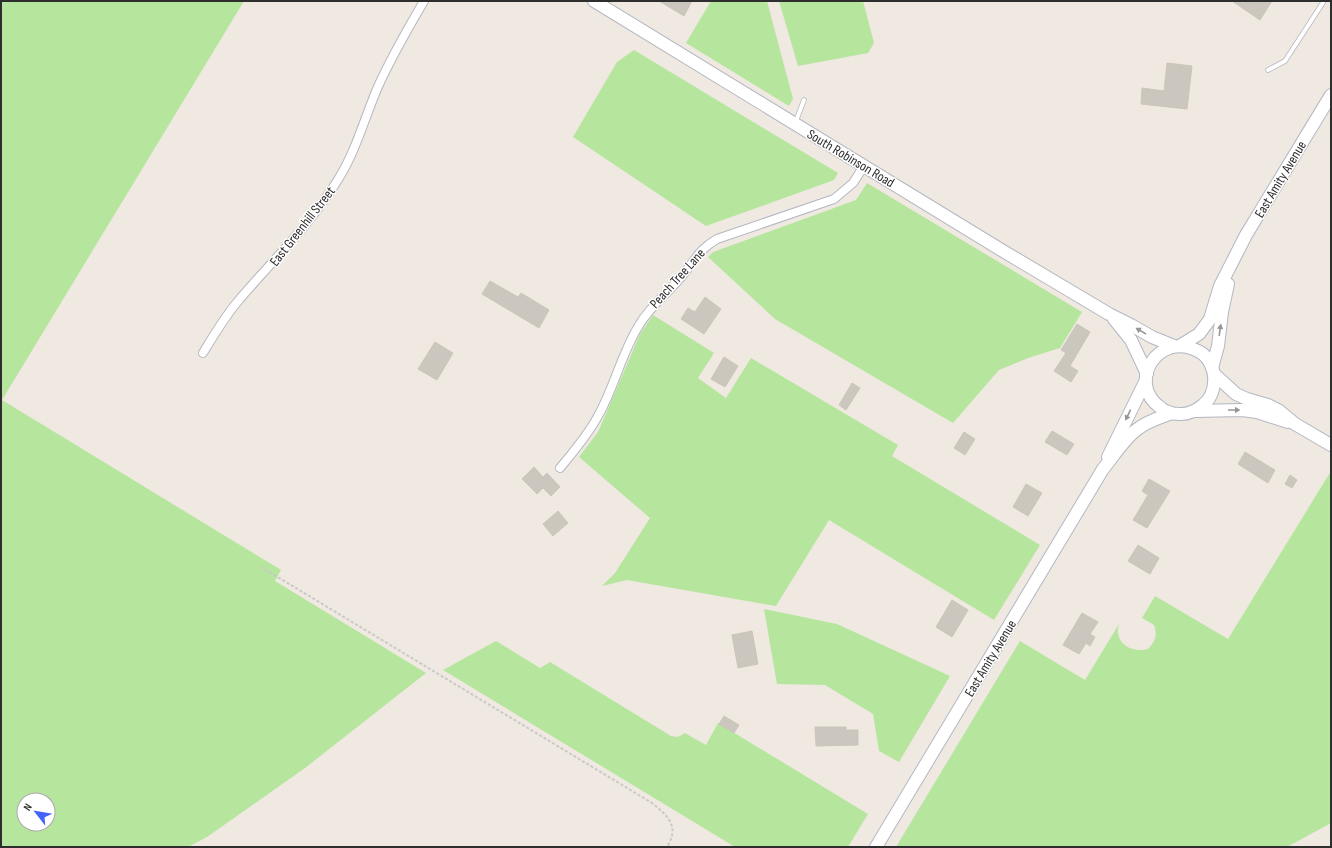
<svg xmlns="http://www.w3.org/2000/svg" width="1332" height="848" viewBox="0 0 1332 848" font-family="'Sofia Sans Condensed',sans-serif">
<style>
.green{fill:#b6e59e;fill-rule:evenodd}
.building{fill:#cbc7bf;stroke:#cbc5ba}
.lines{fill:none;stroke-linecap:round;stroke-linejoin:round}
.lane-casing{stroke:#b4b7c1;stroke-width:5.5}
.street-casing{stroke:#b4b7c1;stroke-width:10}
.secondary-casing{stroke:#b4b7c1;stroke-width:14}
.path{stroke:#c9c9c9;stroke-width:2;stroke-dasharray:3 2;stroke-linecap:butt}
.lane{stroke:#fff;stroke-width:4}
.street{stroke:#fff;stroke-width:8}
.secondary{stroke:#fff;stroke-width:12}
.oneway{fill:#969696}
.labels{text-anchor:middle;stroke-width:3;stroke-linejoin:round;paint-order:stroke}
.street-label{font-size:14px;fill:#2e2e2e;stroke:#fff}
</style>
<rect width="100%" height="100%" fill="#efe9e1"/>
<g class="green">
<path d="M1 1H244L2 400 281 570 275 581 426 673 305 768 207 837 188 847H1ZM24 800H48V824H24Z"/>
<polygon points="711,1 767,1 793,99 789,106 686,43"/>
<polygon points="779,1 863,1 874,43 868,53 798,66"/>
<polygon points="634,50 838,173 834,180 706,226 573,137 617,62"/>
<polygon points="867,183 1082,312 1060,348 1028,358 999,370 953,423 775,319 708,257 713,252 856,200"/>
<polygon points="653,315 714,353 698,378 726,398 751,358 898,445 892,456 1040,545 994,620 829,520 776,606 627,580 602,586 615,573 650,518 579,457 598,432 640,334"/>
<path d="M1331 471V823L1287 847H896L1020 641 1085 680 1119 624C1119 626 1117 630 1118 633 1120 648 1136 652 1148 649 1155 641 1158 636 1154 625L1142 618 1155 596 1228 639Z"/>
<polygon points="764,609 837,624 950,676 899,762 879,751 873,714 825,685 777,684"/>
<polygon points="496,641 540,668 550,662 671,736 678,737 685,733 706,745 718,723 868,814 848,847 735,847 443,670"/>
</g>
<g class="building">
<polygon points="659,1 692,1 684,16"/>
<polygon points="1232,1 1272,1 1260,20"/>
<polygon points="1167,63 1192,66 1187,109 1141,104 1142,88 1164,91"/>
<polygon points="490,281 518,297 521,293 549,310 539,328 482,294"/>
<polygon points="705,297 721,309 704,334 681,319 688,308 695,312"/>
<polygon points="1077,324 1090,332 1070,366 1078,371 1071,382 1054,371 1066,353 1061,350"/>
<polygon points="435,342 453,353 437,380 418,369"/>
<polygon points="724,357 738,366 725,387 711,379"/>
<polygon points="852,383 860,388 846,410 839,405"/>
<polygon points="1052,431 1074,444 1067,455 1045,442"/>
<polygon points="964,432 975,439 965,455 954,448"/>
<polygon points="1245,452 1275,470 1268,483 1238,464"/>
<polygon points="534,467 543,477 547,473 560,487 551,496 543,488 537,494 522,479"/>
<polygon points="1290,475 1297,480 1292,488 1285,484"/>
<polygon points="1149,479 1170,491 1147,528 1133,520 1148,495 1142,491"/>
<polygon points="1026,484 1042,493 1028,516 1013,507"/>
<polygon points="558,511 568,523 553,536 543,524"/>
<polygon points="1138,545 1159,558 1150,574 1128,561"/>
<polygon points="952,600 968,610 952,637 936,627"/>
<polygon points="1082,613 1098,622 1090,634 1095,637 1090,646 1086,643 1079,654 1063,645"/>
<polygon points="752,631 758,664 738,668 732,635"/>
<polygon points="724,716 739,725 734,733 719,724"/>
<polygon points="815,727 846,727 846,730 858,730 858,745 816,746"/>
</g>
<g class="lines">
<defs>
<g id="lane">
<polyline points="1268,70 1285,61 1324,1"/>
<polyline points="796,121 804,100"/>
</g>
<g id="street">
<path d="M203 353C214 335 225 316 239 300 273 260 311 224 339 178 356 150 364 120 377 89 390 59 407 30 424 1"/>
<path d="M560 468C574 451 588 435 598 416 614 388 621 355 638 327 649 307 667 294 682 276 695 261 698 250 717 239L834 199 853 183 864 166"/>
</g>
<g id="secondary">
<polyline points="594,1 1003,251 1109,314 1131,325 1152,337 1174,346"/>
<polyline points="1114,319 1131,340 1147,374"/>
<polyline points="1181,345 1199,334 1210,319 1220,286 1246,235 1331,95"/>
<polyline points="1212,368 1218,346 1222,312 1228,284"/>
<polyline points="1214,374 1236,394 1247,399 1268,405 1278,410 1295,424 1331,445"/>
<polyline points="1195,411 1242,410 1257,412 1288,422"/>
<polyline points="1108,457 1146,380"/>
<path d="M876 847 1103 469C1114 456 1125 437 1139 428 1148 421 1159 418 1169 414 1173 413 1177 414 1181 414 1189 414 1197 410 1203 405 1212 398 1215 386 1214 375 1213 366 1207 355 1198 351 1159 330 1125 383 1161 408 1164 411 1168 412 1172 413"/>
</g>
</defs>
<use href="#lane" class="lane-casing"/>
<use href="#street" class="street-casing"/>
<use href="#secondary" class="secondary-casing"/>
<path class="path" d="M261 567 652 803C668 816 680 826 667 847"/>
<use href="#lane" class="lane"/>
<use href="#street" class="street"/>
<use href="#secondary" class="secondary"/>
</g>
<defs><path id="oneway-solid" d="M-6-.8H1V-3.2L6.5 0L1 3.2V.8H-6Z"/></defs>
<g class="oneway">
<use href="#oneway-solid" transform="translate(1220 330) rotate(-82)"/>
<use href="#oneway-solid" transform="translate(1141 331) rotate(-149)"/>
<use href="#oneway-solid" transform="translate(1234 410)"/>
<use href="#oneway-solid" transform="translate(1128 415) rotate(116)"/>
</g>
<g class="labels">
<g class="street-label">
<text transform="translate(851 158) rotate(31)" y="5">South Robinson Road</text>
<text transform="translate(1280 179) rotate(-59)" y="5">East Amity Avenue</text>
<text transform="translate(302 226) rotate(-52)" y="5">East Greenhill Street</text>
<text transform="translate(677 278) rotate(-48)" y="5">Peach Tree Lane</text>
<text transform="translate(990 658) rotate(-59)" y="5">East Amity Avenue</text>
</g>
</g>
<rect width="1332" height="848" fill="none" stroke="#2e2e2e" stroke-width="4"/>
<g transform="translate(36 812) rotate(301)"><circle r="19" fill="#ffffff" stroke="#ababab"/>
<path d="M0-3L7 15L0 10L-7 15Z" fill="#4264fb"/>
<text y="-6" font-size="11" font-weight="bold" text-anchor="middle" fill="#2e2e2e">N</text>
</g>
</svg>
